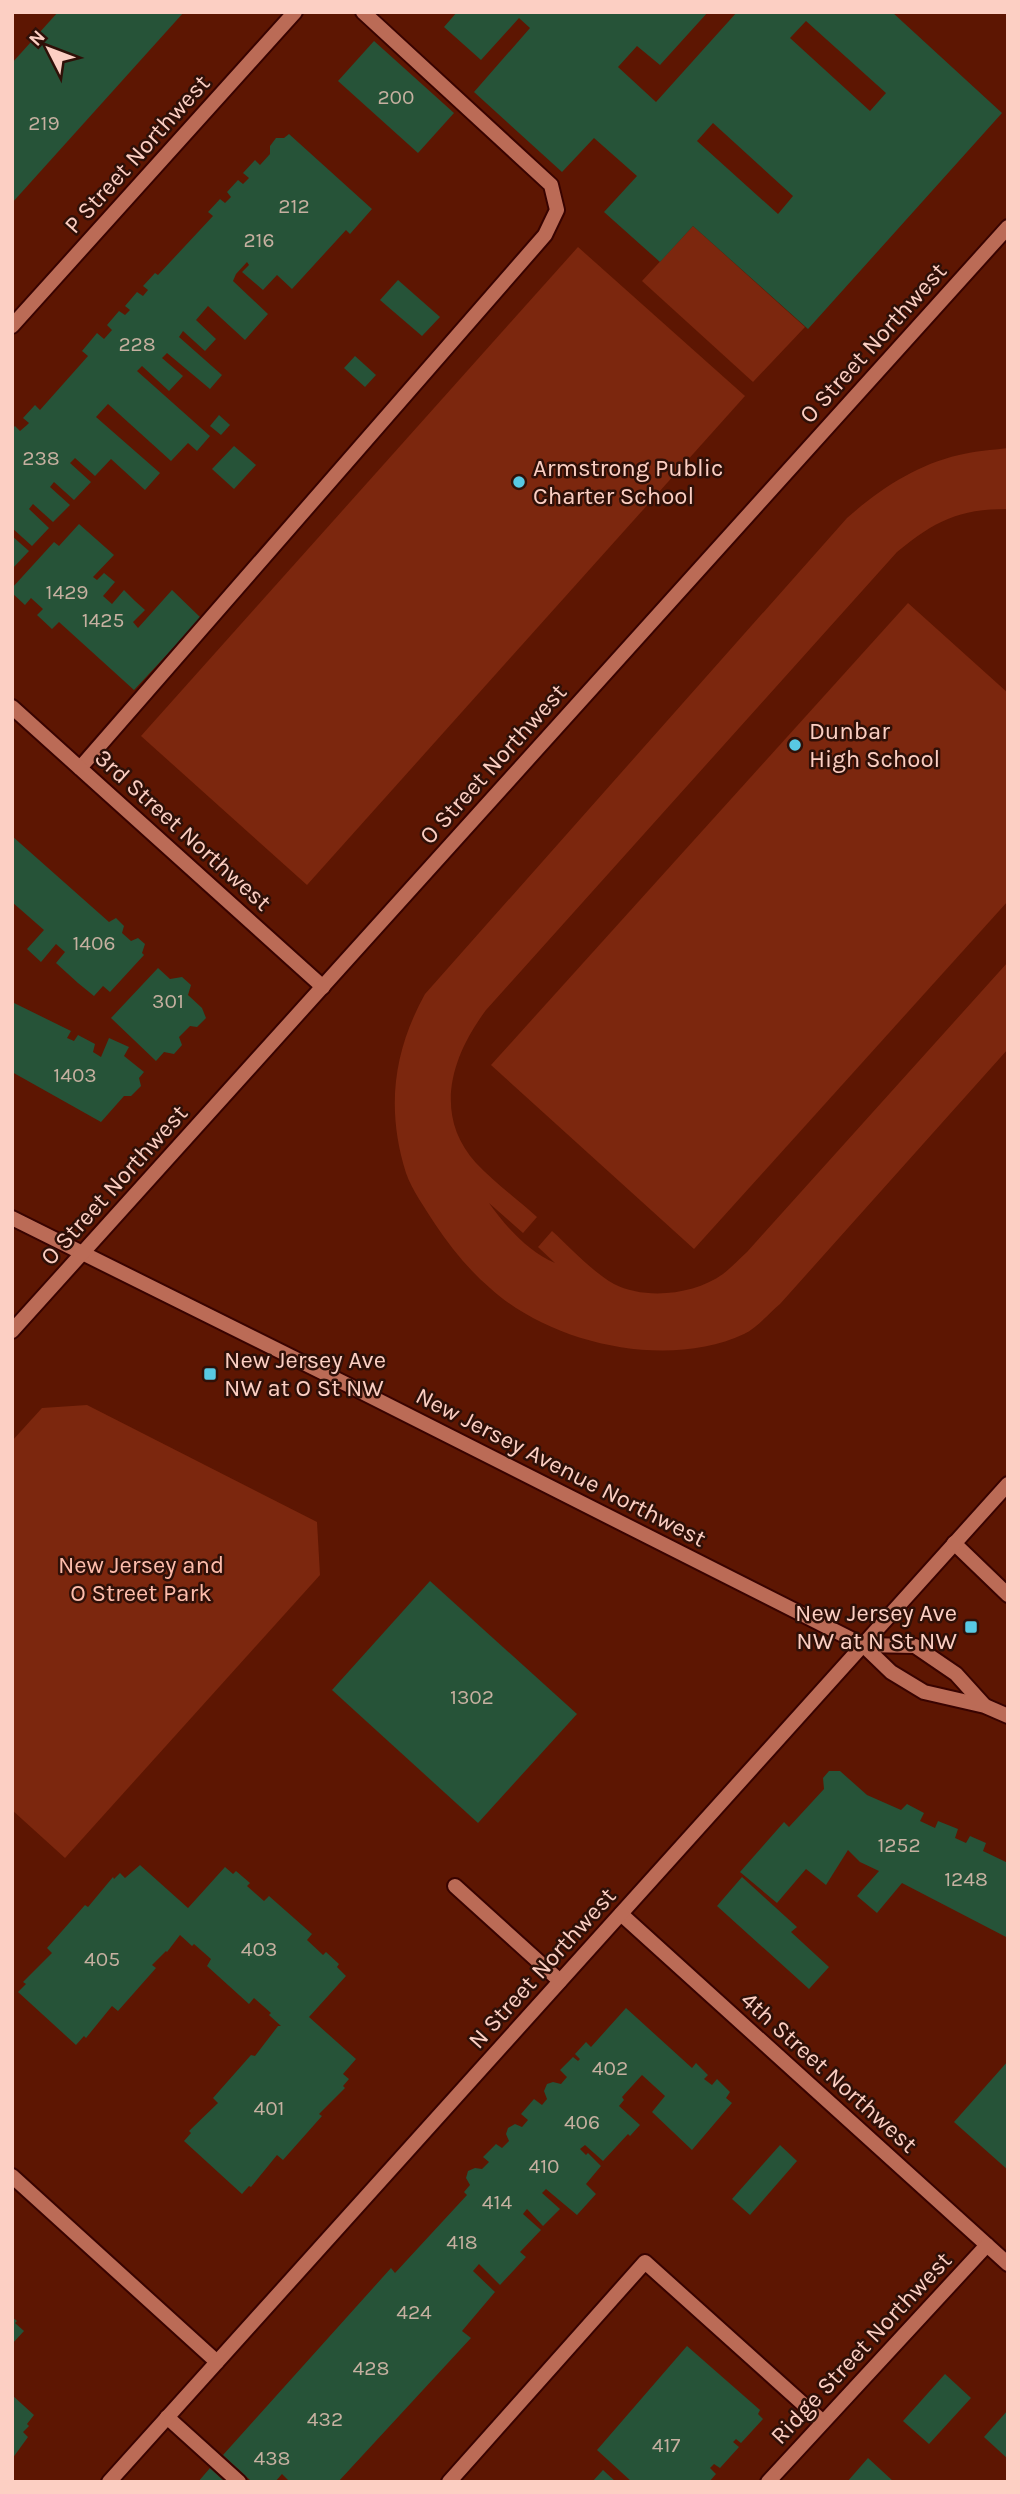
<svg xmlns="http://www.w3.org/2000/svg" width="1020" height="2494" viewBox="0 0 1020 2494" font-family="Karla,sans-serif">
<style>
.green{fill:#7c270e}
.building{fill:#265338;fill-rule:evenodd}
.lines{fill:none;stroke-linecap:round;stroke-linejoin:round}
.service-casing{stroke:#380300;stroke-width:18}
.minor-casing{stroke:#380300;stroke-width:18}
.tertiary-casing{stroke:#380300;stroke-width:18}
.service{stroke:#bb6b56;stroke-width:14}
.minor{stroke:#bb6b56;stroke-width:14}
.tertiary{stroke:#bb6b56;stroke-width:14}
.poi-dot{fill:#58c9e3;stroke:#2f1008;stroke-width:2.5}
.labels{text-anchor:middle;stroke-width:5;stroke-linejoin:round;paint-order:stroke}
.number-label{font-size:21px;fill:#c6b0a0}
.street-label{font-size:24px;fill:#fccfc3;stroke:#2f1008}
.poi-label{font-size:24px;fill:#fccfc3;stroke:#2f1008;text-anchor:start}
.park-label{font-size:24px;fill:#febdac;stroke:#2f1008}
</style>
<rect width="100%" height="100%" fill="#5d1602"/>
<g class="green">
<polygon points="693,226 805,327 753,382 642,281"/>
<polygon points="578,247 745,396 307,885 141,736"/>
<path d="M1008 448V509C958 509 935 521 897 552L486 1010C451 1057 433 1115 476 1163 494 1182 517 1199 537 1217L523 1233 489 1203C505 1226 529 1252 555 1263L538 1247 552 1231C571 1248 591 1271 614 1284 645 1300 694 1295 723 1274 731 1268 739 1259 747 1252L1008 962V1049L780 1304C769 1313 757 1328 744 1334 667 1370 551 1344 490 1288 468 1269 451 1248 435 1224 425 1208 412 1190 406 1173 386 1109 393 1052 425 994L847 518C880 489 916 465 959 455 975 451 992 450 1008 448Z"/>
<polygon points="908,603 1008,693 1008,901 694,1249 491,1065"/>
<polygon points="87,1405 317,1522 320,1575 65,1858 12,1810 12,1441 42,1408"/>
</g>
<g class="building">
<polygon points="58,12 184,12 12,203 12,63"/>
<path d="M457 12H708L660 65 637 46 618 67 656 102 737 12H892L1002 113 808 329 693 226 660 262 604 212 637 176 594 138 562 172 474 92 530 28 519 18 481 60 444 27ZM806 21 886 93 870 111 790 38ZM713 123 793 196 778 214 697 141Z"/>
<polygon points="374,41 454,113 418,153 338,81"/>
<polygon points="289,134 372,209 350,234 346,230 292,289 277,275 263,290 242,272 249,265 247,262 236,274 233,281 268,314 245,340 208,306 196,320 216,339 205,351 183,331 179,337 222,375 210,389 167,353 162,358 183,376 169,391 142,366 137,371 210,436 197,451 188,443 171,461 108,404 96,417 160,473 145,490 111,459 95,476 75,458 70,463 91,482 74,500 54,482 50,487 70,505 53,522 33,504 29,509 49,528 32,546 12,528 12,429 15,426 20,431 27,425 29,423 23,418 35,405 40,410 88,356 82,351 97,333 104,339 112,330 107,325 119,311 125,315 130,310 125,306 137,292 143,296 148,290 143,286 155,273 158,275 213,216 208,212 220,199 225,203 231,197 227,192 238,180 243,184 249,178 243,173 255,160 260,165 270,154 270,146 276,138 284,138"/>
<polygon points="398,280 440,317 422,336 380,300"/>
<polygon points="355,356 376,375 365,387 344,368"/>
<polygon points="219,415 230,425 221,435 210,426"/>
<polygon points="234,446 256,465 234,489 212,469"/>
<polygon points="79,524 114,555 93,577 97,580 104,573 115,582 103,596 112,604 124,590 135,601 145,610 133,622 138,628 172,590 201,618 134,690 59,622 52,629 37,615 43,609 31,598 25,605 12,593 12,588 54,542 59,546"/>
<polygon points="12,536 29,551 12,569"/>
<polygon points="12,836 109,922 116,918 124,926 122,933 131,941 138,938 145,944 142,953 144,955 110,992 103,986 94,996 78,983 56,963 65,952 56,944 41,962 27,949 44,930 12,902"/>
<polygon points="158,968 170,979 182,977 191,985 188,995 202,1008 206,1018 197,1027 190,1026 179,1037 182,1045 174,1054 164,1052 156,1061 111,1018"/>
<polygon points="12,1002 71,1031 67,1038 74,1041 78,1035 95,1044 93,1052 101,1057 109,1038 129,1047 124,1056 144,1072 139,1078 141,1086 131,1096 124,1096 101,1122 12,1072"/>
<polygon points="430,1581 577,1714 478,1823 332,1690"/>
<polygon points="829,1771 840,1771 867,1795 901,1810 907,1804 924,1813 920,1821 935,1828 938,1821 958,1829 955,1838 966,1843 970,1836 986,1843 983,1851 1008,1863 1008,1938 902,1883 877,1913 857,1896 879,1871 860,1862 848,1850 826,1885 806,1869 777,1903 740,1872 784,1822 789,1827 824,1789 823,1778"/>
<polygon points="140,1865 188,1908 225,1867 233,1874 236,1871 250,1883 247,1886 264,1901 269,1896 312,1934 307,1940 323,1955 326,1952 339,1964 337,1967 346,1976 309,2017 356,2059 343,2074 349,2079 343,2086 345,2088 319,2114 322,2116 283,2160 277,2155 251,2187 249,2186 242,2194 184,2141 191,2133 189,2131 218,2103 213,2098 251,2055 255,2056 278,2026 281,2026 269,2015 271,2013 254,1998 249,2004 207,1966 211,1959 194,1944 192,1946 180,1935 167,1952 166,1951 152,1965 156,1968 118,2011 112,2006 86,2038 84,2036 76,2045 18,1992 26,1984 23,1982 52,1953 47,1948 85,1905 88,1907 113,1877 114,1879 120,1873 125,1878"/>
<polygon points="742,1877 797,1927 791,1932 829,1967 809,1989 717,1906"/>
<polygon points="626,2008 692,2068 696,2063 708,2075 704,2079 712,2085 717,2079 730,2092 726,2098 732,2103 692,2150 652,2112 665,2096 642,2075 622,2097 624,2100 619,2106 640,2125 630,2136 628,2134 603,2161 585,2145 580,2149 586,2155 588,2153 601,2166 586,2184 596,2194 577,2215 546,2189 542,2193 560,2209 543,2226 527,2209 523,2214 541,2230 520,2252 526,2257 500,2285 479,2264 473,2271 495,2292 462,2331 471,2338 338,2482 290,2482 282,2474 275,2482 252,2482 223,2455 391,2268 395,2273 467,2195 464,2192 470,2185 466,2178 468,2171 475,2168 482,2169 489,2162 483,2157 496,2144 502,2148 509,2141 506,2134 508,2128 515,2124 522,2127 528,2120 521,2114 534,2099 542,2105 547,2099 544,2091 547,2084 553,2082 561,2084 567,2077 560,2070 573,2057 578,2061 580,2059 575,2054 586,2042 591,2047"/>
<polygon points="1008,2061 1008,2170 954,2122"/>
<polygon points="780,2145 797,2161 750,2215 732,2199"/>
<polygon points="12,2317 17,2321 15,2323 24,2331 12,2344"/>
<polygon points="687,2346 760,2410 758,2414 763,2419 741,2443 736,2439 733,2442 739,2447 720,2468 714,2464 710,2468 716,2474 709,2482 632,2482 597,2450"/>
<polygon points="945,2374 971,2398 929,2444 903,2421"/>
<polygon points="12,2395 34,2415 27,2424 29,2426 23,2432 28,2437 12,2459"/>
<polygon points="1008,2410 1008,2459 984,2437"/>
<polygon points="868,2458 894,2482 847,2482"/>
<polygon points="210,2468 225,2482 198,2482"/>
<polygon points="603,2470 616,2482 592,2482"/>
</g>
<g class="lines">
<defs>
<g id="service">
<polyline points="80,768 545,235 557,210 551,185 363,12"/>
<polyline points="455,1886 560,1981"/>
<polyline points="12,2176 217,2362"/>
<polyline points="167,2417 239,2482"/>
<polyline points="449,2482 645,2262 822,2421"/>
</g>
<g id="minor">
<polyline points="12,707 323,987"/>
<polyline points="954,1543 1008,1595"/>
<polyline points="621,1914 1008,2264"/>
<polyline points="109,2482 1008,1484"/>
<polyline points="768,2482 987,2245"/>
</g>
<g id="tertiary">
<polyline points="12,326 295,12"/>
<polyline points="12,1218 350,1386 863,1645 891,1672 924,1692 985,1706 1008,1716"/>
<polyline points="12,1331 1008,227"/>
<polyline points="863,1645 915,1646 956,1674 984,1705"/>
</g>
</defs>
<use href="#service" class="service-casing"/>
<use href="#minor" class="minor-casing"/>
<use href="#tertiary" class="tertiary-casing"/>
<use href="#service" class="service"/>
<use href="#minor" class="minor"/>
<use href="#tertiary" class="tertiary"/>
</g>
<g class="poi-dot">
<circle cx="519" cy="482" r="7"/>
<circle cx="795" cy="745" r="7"/>
<rect x="203" y="1367" width="14" height="14" rx="3.5"/>
<rect x="964" y="1620" width="14" height="14" rx="3.5"/>
</g>
<g class="labels">
<g class="number-label">
<text x="396" y="104">200</text>
<text x="44" y="130">219</text>
<text x="294" y="213">212</text>
<text x="259" y="247">216</text>
<text x="137" y="351">228</text>
<text x="41" y="465">238</text>
<text x="67" y="599">1429</text>
<text x="103" y="627">1425</text>
<text x="94" y="950">1406</text>
<text x="168" y="1008">301</text>
<text x="75" y="1082">1403</text>
<text x="472" y="1704">1302</text>
<text x="899" y="1852">1252</text>
<text x="966" y="1886">1248</text>
<text x="259" y="1956">403</text>
<text x="102" y="1966">405</text>
<text x="610" y="2075">402</text>
<text x="269" y="2115">401</text>
<text x="582" y="2129">406</text>
<text x="544" y="2173">410</text>
<text x="497" y="2209">414</text>
<text x="462" y="2249">418</text>
<text x="414" y="2319">424</text>
<text x="371" y="2375">428</text>
<text x="325" y="2426">432</text>
<text x="666" y="2452">417</text>
<text x="272" y="2465">438</text>
</g>
<g class="street-label">
<text transform="translate(137 154) rotate(-48)" y="8">P Street Northwest</text>
<text transform="translate(873 343) rotate(-48)" y="8">O Street Northwest</text>
<text transform="translate(493 764) rotate(-48)" y="8">O Street Northwest</text>
<text transform="translate(183 830) rotate(42)" y="8">3rd Street Northwest</text>
<text transform="translate(114 1185) rotate(-48)" y="8">O Street Northwest</text>
<text transform="translate(561 1467) rotate(27)" y="8">New Jersey Avenue Northwest</text>
<text transform="translate(542 1968) rotate(-48)" y="8">N Street Northwest</text>
<text transform="translate(829 2072) rotate(42)" y="8">4th Street Northwest</text>
<text transform="translate(861 2348) rotate(-47)" y="8">Ridge Street Northwest</text>
</g>
<g class="poi-label">
<text x="533" y="476">Armstrong Public<tspan x="533" dy="28">Charter School</tspan></text>
<text x="809" y="739">Dunbar<tspan x="809" dy="28">High School</tspan></text>
<text x="224" y="1368">New Jersey Ave<tspan x="224" dy="28">NW at O St NW</tspan></text>
<text x="957" y="1621" text-anchor="end">New Jersey Ave<tspan x="957" dy="28">NW at N St NW</tspan></text>
</g>
<g class="park-label">
<text x="141" y="1573">New Jersey and<tspan x="141" dy="28">O Street Park</tspan></text>
</g>
</g>
<rect width="1020" height="2494" fill="none" stroke="#fccfc3" stroke-width="28"/>
<g transform="translate(49 49) rotate(312)" stroke="#2f1008" stroke-width="5" paint-order="stroke">
<path d="M0-5L12 26L0 18L-12 26Z" fill="#fccfc3"/>
<text y="-10" font-size="19" font-weight="bold" text-anchor="middle" fill="#fccfc3">N</text>
</g>
</svg>
